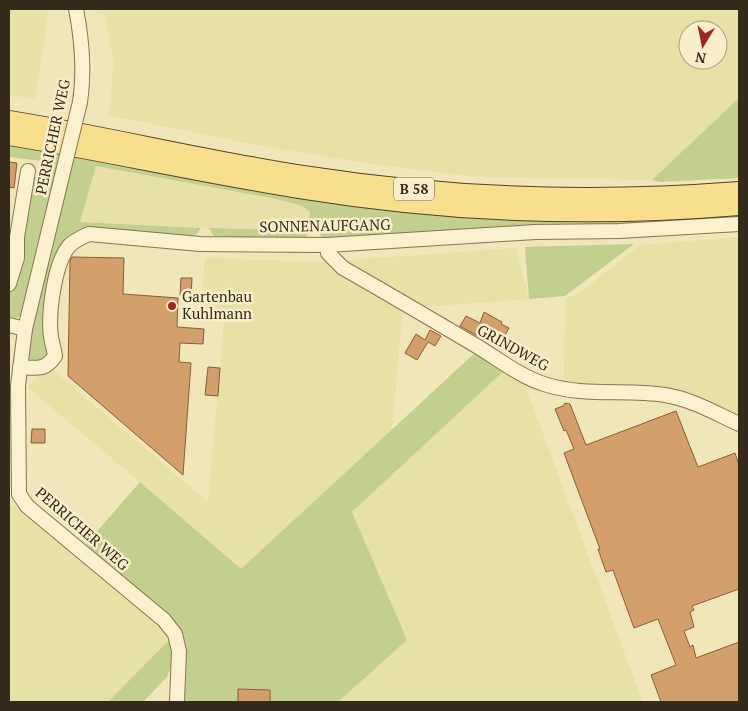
<svg xmlns="http://www.w3.org/2000/svg" width="748" height="711" viewBox="0 0 748 711" font-family="'PT Serif',serif">
<style>
.farmland{fill:#e7e1a7;fill-rule:evenodd}
.green{fill:#c2cf8e}
.building{fill:#d29f6d;stroke:#895e38}
.lines{fill:none;stroke-linecap:round;stroke-linejoin:round}
.minor-casing{stroke:#887453;stroke-width:16}
.major-casing{stroke:#554129;stroke-width:20}
.minor{stroke:#fbf1ce;stroke-width:14}
.major{stroke:#f8df8d;stroke-width:18}
.minor-bridge-casing{stroke:#887453;stroke-width:16;stroke-linecap:butt}
.minor-bridge{stroke:#fbf1ce;stroke-width:14}
.poi-dot{fill:#9c281f;stroke:#f8eeca;stroke-width:2}
.labels{text-anchor:middle;stroke-width:5;stroke-linejoin:round;paint-order:stroke}
.shield{fill:#f8eeca;stroke:#70654f;stroke-width:1}
.shield-label{font-size:14px;font-weight:bold;fill:#362a1a}
.street-label{font-size:15px;fill:#362a1a;stroke:#f8eeca}
.poi-label{font-size:15px;fill:#362a1a;stroke:#f8eeca;text-anchor:start}
</style>
<rect width="100%" height="100%" fill="#f1e5ba"/>
<g class="farmland">
<polygon points="9,9 49,9 35,99 9,95"/>
<path d="M102 9H739V98L652 180 476 177 371 164 272 148 107 115 111 101 113 60 106 20ZM688 30H718V60H688Z"/>
<polygon points="96,166 277,199 302,206 310,212 310,231 224,229 80,222"/>
<polygon points="739,237 739,420 684,395 564,387 565,299 582,291 640,245"/>
<polygon points="516,248 529,299 420,307 350,268 348,260"/>
<polygon points="205,258 325,262 403,307 392,430 241,570 140,482 27,387 35,379 52,369 208,502 224,321 211,320 211,317 201,313"/>
<polygon points="506,369 514,375 525,386 643,702 338,702 407,640 352,512"/>
<polygon points="20,505 159,622 170,639 108,702 9,702 9,506"/>
</g>
<g class="green">
<polygon points="739,98 739,178 660,182 652,180"/>
<polygon points="9,142 62,152 21,316 16,318 9,317 9,293 11,288 28,185 40,173 42,161 9,157"/>
<polygon points="74,154 739,213 739,219 323,238 317,231 310,231 305,239 214,236 209,228 309,231 310,212 302,206 277,199 96,166 80,222 201,228 195,236 90,229 61,252 50,353 40,363 32,361 28,358 28,332"/>
<polygon points="634,244 565,296 529,299 525,247"/>
<polygon points="478,350 506,369 352,512 407,640 338,702 270,702 270,690 238,689 238,702 182,702 166,618 86,544 140,482 241,569"/>
<polygon points="170,639 172,664 167,677 143,702 108,702"/>
</g>
<g class="building">
<polygon points="9,162 17,163 14,188 9,187"/>
<polygon points="72,257 124,258 123,294 178,298 177,327 204,329 203,344 180,343 179,362 191,363 183,475 68,376 70,261"/>
<polygon points="181,278 192,278 191,296 180,295"/>
<polygon points="484,312 502,322 501,324 509,328 501,342 486,333 483,339 479,337 460,326 466,316 480,323"/>
<polygon points="430,330 441,336 435,346 428,342 417,360 405,353 416,334 425,340"/>
<polygon points="208,367 220,368 218,396 205,395"/>
<polygon points="565,403 570,404 586,445 676,411 698,467 735,453 739,465 739,589 692,606 694,610 690,612 694,627 684,631 690,647 693,645 696,658 739,642 739,702 661,702 651,675 676,665 658,619 634,628 613,570 606,572 598,549 600,549 564,453 574,449 566,430 564,431 555,409 563,406"/>
<polygon points="32,429 45,429 45,443 31,443"/>
<polygon points="238,689 270,690 270,702 238,702"/>
</g>
<g class="lines">
<defs>
<g id="minor">
<path d="M76 9C82 40 85 70 80 102"/>
<path d="M327 245 328 253 343 268C387 293 431 319 475 345 497 358 519 376 544 384 583 397 625 389 665 395 691 399 715 413 739 424"/>
<polyline points="9,284 17,258 17,237 28,171"/>
<polyline points="9,325 25,329 18,386 19,494 27,506 164,620 175,634 179,651 177,702"/>
<polyline points="25,329 62,176"/>
<path d="M20 367C36 368 45 371 55 356 54 349 52 343 51 337 48 314 54 264 69 246 75 240 82 237 89 234L200 244 327 245 535 232 619 231 739 224"/>
</g>
<g id="major">
<path d="M9 120C109 136 209 161 310 176 452 198 596 202 739 191"/>
<path d="M9 136C108 152 207 175 306 190 449 213 595 218 739 206"/>
</g>
</defs>
<use href="#minor" class="minor-casing"/>
<use href="#major" class="major-casing"/>
<use href="#minor" class="minor"/>
<use href="#major" class="major"/>
<defs>
<polyline id="minor-bridge" points="62,176 80,102"/>
</defs>
<use href="#minor-bridge" class="minor-bridge-casing"/>
<use href="#minor-bridge" class="minor-bridge"/>
</g>
<circle class="poi-dot" cx="172" cy="306" r="5"/>
<g class="labels">
<rect class="shield" x="394" y="177.5" width="40" height="23" rx="4"/>
<g class="shield-label">
<text x="414" y="194">B 58</text>
</g>
<g class="street-label">
<text transform="translate(53 137) rotate(-78)" y="5">PERRICHER WEG</text>
<text transform="translate(325 226) rotate(-1)" y="5">SONNENAUFGANG</text>
<text transform="translate(513 348) rotate(29)" y="5">GRINDWEG</text>
<text transform="translate(82 529) rotate(41)" y="5">PERRICHER WEG</text>
</g>
<g class="poi-label">
<text x="182" y="302">Gartenbau<tspan x="182" dy="17">Kuhlmann</tspan></text>
</g>
</g>
<rect width="748" height="711" fill="none" stroke="#362a1a" stroke-width="20"/>
<g transform="translate(703 45) rotate(190)"><circle r="24" fill="#f8eeca" stroke="#aaa084"/>
<path d="M0-4L9 19L0 12L-9 19Z" fill="#9c281f"/>
<text y="-8" font-size="14" font-weight="bold" text-anchor="middle" fill="#362a1a">N</text>
</g>
</svg>
